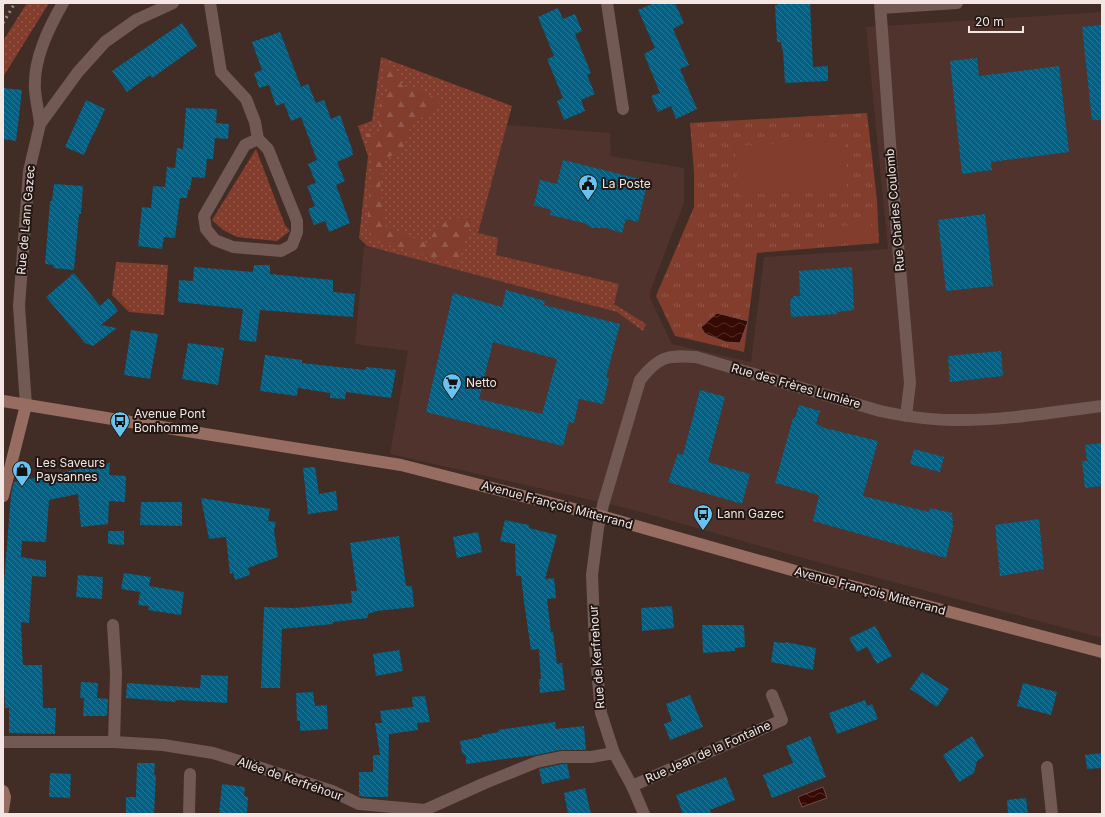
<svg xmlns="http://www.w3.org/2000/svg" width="1105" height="817" viewBox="0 0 1105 817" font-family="Inter,sans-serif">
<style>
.built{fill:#4f332c}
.grass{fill:url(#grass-dots)}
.forest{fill:url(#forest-firs)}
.park{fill:url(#park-tufts)}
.pitch{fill:#823d2c}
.water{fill:url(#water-waves);stroke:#6e4c45}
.building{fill:url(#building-back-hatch);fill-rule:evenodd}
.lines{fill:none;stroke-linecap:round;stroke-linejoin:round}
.street{stroke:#725953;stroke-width:12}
.secondary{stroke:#976c61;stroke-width:12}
.rail{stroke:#9e8c87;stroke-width:3;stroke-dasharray:2 4;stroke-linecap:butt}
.labels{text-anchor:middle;stroke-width:4;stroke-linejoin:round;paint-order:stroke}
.poi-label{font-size:12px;fill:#f4e6e2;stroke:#211714;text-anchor:start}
.street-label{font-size:12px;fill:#f4e6e2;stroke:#211714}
</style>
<defs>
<pattern id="grass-dots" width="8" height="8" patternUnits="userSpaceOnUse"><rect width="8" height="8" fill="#823d2c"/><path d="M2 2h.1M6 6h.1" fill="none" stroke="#94594a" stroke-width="1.8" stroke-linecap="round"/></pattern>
<pattern id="forest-firs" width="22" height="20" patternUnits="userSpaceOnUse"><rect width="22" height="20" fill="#823d2c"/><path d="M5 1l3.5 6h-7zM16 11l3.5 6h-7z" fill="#94594a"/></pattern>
<pattern id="park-tufts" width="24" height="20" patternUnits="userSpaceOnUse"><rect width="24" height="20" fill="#823d2c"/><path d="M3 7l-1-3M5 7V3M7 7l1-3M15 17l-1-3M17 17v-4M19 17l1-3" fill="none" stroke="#94594a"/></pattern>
<pattern id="water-waves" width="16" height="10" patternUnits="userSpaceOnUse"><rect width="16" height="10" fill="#340a02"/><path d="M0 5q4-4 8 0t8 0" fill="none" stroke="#522e27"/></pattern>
<pattern id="building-back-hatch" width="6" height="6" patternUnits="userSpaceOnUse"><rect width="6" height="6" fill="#026084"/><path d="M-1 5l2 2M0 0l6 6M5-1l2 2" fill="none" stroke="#287795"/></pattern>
</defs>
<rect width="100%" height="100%" fill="#412c26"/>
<polygon class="built" points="1102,12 1102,638 788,554 630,509 390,454 408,351 355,344 364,246 465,269 503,126 510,125 610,133 611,156 684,168 684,203 651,289 650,298 672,344 751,362 764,257 888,249 866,27"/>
<g class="grass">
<polygon points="27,3 49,3 3,77 3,41"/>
<polygon points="381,57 512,106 478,233 498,238 496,255 619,284 614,304 646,324 643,331 617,312 367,246 359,238 368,156 358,126 372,121"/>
<polygon points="256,149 285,225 290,231 277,241 237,237 223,230 212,220"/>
<polygon points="116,262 168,265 164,315 129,312 112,295"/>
</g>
<polygon class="forest" points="384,65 396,67 402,86 417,89 440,100 431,113 412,123 402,151 384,159 380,188 386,227 428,244 437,226 456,218 473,218 458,264 376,242 367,227 372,156 365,133 379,134 380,104 390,92 382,76"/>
<polygon class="park" points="867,113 877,200 879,243 757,253 744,352 675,336 656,296 694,207 694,173 690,123"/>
<g class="pitch">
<polygon points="845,141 847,189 738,195 735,146"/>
<polygon points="871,223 873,240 817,244 816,229"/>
</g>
<g class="water">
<polygon points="717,313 748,321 740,343 726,342 705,334 701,327"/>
<polygon points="823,787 827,798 802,807 798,797"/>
</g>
<g class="building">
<polygon points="654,3 675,3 684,23 673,29 689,65 680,69 697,109 676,119 671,106 658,112 651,96 660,93 644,54 655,48 638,10"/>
<polygon points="778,3 810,3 813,67 828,66 828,81 785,83 783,50 782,50 781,42 777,42 775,5 778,5"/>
<polygon points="558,8 563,19 575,14 582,31 575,34 591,73 587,75 595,94 581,100 585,111 564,120 557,101 563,98 547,59 554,56 538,17"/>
<polygon points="182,23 197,46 152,78 150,75 127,92 112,71"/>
<polygon points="1102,25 1102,120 1092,120 1082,27"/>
<polygon points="280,32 301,87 308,84 316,103 324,100 331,119 340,115 353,152 352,152 353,155 337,162 345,181 336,185 350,223 329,232 325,221 314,225 308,209 315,206 307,186 316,183 308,164 317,160 301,117 291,121 284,103 276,106 269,85 259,88 254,73 262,70 252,42"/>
<polygon points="977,58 979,76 1059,66 1069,152 991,162 992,170 962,174 950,61"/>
<polygon points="3,88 22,90 16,141 3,139"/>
<polygon points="86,100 105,109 94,134 93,134 84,155 65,147"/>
<polygon points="186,108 217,109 216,123 229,124 228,139 215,138 213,159 207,159 205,178 192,177 190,190 188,189 187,198 180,198 175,238 164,237 162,249 138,246 142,207 151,208 153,186 165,187 167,167 175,168 177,148 183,149"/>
<polygon points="563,160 648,181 638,222 626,219 622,233 606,228 592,228 584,223 550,215 551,210 534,205 540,180 557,184"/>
<polygon points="54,184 83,186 81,214 79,214 74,270 53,268 54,265 45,264 50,201 52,201"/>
<polygon points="985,214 993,286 946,291 938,220"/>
<polygon points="254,265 270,265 270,274 333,280 333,292 355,294 353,317 260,310 256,342 239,340 243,309 178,302 179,280 193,281 194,267 253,272"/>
<polygon points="852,267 854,310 837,312 837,314 791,317 790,301 794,296 800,296 799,271"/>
<polygon points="74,273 100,306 109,298 118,311 101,325 117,328 93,346 85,343 46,297"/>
<path d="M506 290 545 301 544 305 620 324 606 378 609 379 603 404 579 399 574 423 569 422 563 446 426 412 453 293 502 307ZM493 342 557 359 542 414 479 399Z"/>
<polygon points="131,330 158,334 150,379 124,375"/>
<polygon points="188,343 224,348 218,385 182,379"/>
<polygon points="1001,351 1003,376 950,382 948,356"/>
<polygon points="265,355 302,360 302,363 365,370 366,367 396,370 391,398 346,392 345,399 330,398 330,393 298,388 297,396 260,391"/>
<polygon points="700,390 725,397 708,462 750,474 742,504 668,482 678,453 683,455"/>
<polygon points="799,405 820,411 816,424 822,426 821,427 878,441 863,496 929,512 930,508 952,513 953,527 946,558 813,521 819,495 775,483 793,418 795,418"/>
<polygon points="1102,443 1102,486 1085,488 1082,461 1087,461 1085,445"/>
<polygon points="914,449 944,457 940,472 910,464"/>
<polygon points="110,463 109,475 126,476 125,502 109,501 108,524 81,527 78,494 49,500 46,542 22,541 21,557 46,561 46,577 32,576 29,623 21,622 22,649 23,665 42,665 43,708 56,708 55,734 9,733 9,708 5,708 3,661 3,595 11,495 14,482"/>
<polygon points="315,467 319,494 336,491 338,510 308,514 303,468"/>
<polygon points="201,498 270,509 268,521 276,522 274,531 278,557 248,568 250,575 235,580 233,573 230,574 226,537 209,539"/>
<polygon points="141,502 182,502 182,526 140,525"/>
<polygon points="1039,519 1044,569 1000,576 995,525"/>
<polygon points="505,520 529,525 529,528 557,535 545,579 554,578 556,598 547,599 551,632 553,632 557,664 562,663 565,690 540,693 539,679 541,679 539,649 531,650 524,602 521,576 516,576 515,544 500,541"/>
<polygon points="108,531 124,531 124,545 108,544"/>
<polygon points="478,532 482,552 457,558 453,537"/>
<polygon points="399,536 406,586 412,586 414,607 377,611 368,614 368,618 333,622 333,624 282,629 280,688 261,688 264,607 293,608 352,603 351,591 357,591 350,543"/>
<polygon points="124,573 151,577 149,586 184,592 181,615 148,610 149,606 138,605 140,592 121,589"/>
<polygon points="78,575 103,577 102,599 76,597"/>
<polygon points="672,606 674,628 642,631 641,608"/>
<polygon points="702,625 744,625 745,647 735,648 735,651 703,653"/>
<polygon points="875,626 892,656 877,664 867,647 857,652 849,638"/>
<polygon points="774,642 785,643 785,642 816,648 813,670 771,662"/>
<polygon points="399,650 403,671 376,676 373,654"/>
<polygon points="922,672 949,689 937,707 910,689"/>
<polygon points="201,675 228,676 227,703 176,700 176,702 126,698 127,683 200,688"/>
<polygon points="81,682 98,683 97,698 108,699 107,716 83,716 84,698 80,698"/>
<polygon points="1023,683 1057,692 1051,715 1017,706"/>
<polygon points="313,692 315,706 327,705 328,729 300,731 300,721 297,721 296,693"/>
<polygon points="690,695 703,727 670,740 664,724 672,721 666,704"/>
<polygon points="425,696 430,722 417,723 418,730 389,734 388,797 368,797 359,796 359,772 373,772 373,755 380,755 375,723 382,723 380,711 413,707 412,697"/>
<polygon points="865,700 867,706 872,704 878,719 837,734 829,713"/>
<polygon points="555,722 556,729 584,726 586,750 560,750 536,755 466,764 466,756 462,753 460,741 482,737 482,735 499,732 498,730"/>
<polygon points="810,736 826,777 772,798 763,775 793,763 786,746"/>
<polygon points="972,736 984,756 977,761 974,773 959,782 943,755"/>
<polygon points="1102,753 1102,768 1087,769 1085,755"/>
<polygon points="137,763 155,763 154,775 156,775 154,814 126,814 126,797 136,797"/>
<polygon points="562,764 567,764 570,778 542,784 539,769"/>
<polygon points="50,773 71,774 70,798 49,797"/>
<polygon points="726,777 735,800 710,810 711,814 683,814 676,795"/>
<polygon points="222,784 245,787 244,796 248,797 247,814 219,814"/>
<polygon points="585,788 591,814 568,814 564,793"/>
<polygon points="1026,798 1028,814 1008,814 1007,800"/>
</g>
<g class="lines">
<g class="street">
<polyline points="210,3 221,72 246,99 255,122 258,139 268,149 297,221 297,232 292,245 281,251 233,247 215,240 206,229 204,216 245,145 258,139"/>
<polyline points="607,3 623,109"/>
<polyline points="880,3 894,198 910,383 906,416"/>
<polyline points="881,8 957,3"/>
<path d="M40 124C39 113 36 102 35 90 33 60 48 29 63 3"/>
<polyline points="26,405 19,306 29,171 40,124 78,72 105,42 136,20 173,3"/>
<polyline points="113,625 116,673 114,742"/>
<polyline points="3,742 114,742 163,745 213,753 258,767 332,791 359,804 425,810 485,783 537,762 561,757 591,757 614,753"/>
<polyline points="1047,767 1052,814"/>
<polyline points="632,786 782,720 772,695"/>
<polyline points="189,814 190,774"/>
<path d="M644 814 632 786 614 753 601 713 595 646 592 575 598 528 603 505 640 380C659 356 667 355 696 357L880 411C904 416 929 420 953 420 1003 421 1053 412 1102 406"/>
</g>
<g class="secondary">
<polyline points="3,401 161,427 401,465 601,516 813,576 1102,652"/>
<polyline points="3,496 26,405"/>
<polyline points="3,791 5,797 3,810"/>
</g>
<g class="rail">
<polyline points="3,4 4,3"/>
<polyline points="3,23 15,3"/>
</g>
</g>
<defs>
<symbol id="civic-pin" viewBox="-11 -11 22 30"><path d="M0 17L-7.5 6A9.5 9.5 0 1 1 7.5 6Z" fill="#69c3f1" stroke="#211714"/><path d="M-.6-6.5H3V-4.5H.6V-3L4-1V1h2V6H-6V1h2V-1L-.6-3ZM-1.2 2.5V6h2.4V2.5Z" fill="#111"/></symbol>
<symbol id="supermarket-pin" viewBox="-11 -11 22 30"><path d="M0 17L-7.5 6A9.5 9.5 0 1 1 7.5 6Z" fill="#69c3f1" stroke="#211714"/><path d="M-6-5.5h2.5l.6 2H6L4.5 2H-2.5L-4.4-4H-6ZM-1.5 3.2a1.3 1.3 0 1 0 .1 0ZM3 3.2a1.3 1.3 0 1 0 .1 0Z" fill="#111"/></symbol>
<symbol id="bus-pin" viewBox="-11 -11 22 30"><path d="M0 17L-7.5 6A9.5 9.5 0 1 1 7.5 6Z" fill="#69c3f1" stroke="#211714"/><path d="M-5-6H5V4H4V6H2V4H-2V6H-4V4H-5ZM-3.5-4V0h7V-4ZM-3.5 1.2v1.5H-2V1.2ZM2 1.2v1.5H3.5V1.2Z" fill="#111"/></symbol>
<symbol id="shop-pin" viewBox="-11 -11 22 30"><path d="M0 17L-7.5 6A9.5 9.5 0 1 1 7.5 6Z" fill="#69c3f1" stroke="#211714"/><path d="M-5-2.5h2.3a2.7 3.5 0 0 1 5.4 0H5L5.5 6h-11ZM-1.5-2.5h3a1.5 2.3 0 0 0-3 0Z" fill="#111"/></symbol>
</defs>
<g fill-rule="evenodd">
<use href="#civic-pin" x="577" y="173" width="22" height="30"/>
<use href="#supermarket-pin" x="441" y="372" width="22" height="30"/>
<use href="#bus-pin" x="109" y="410" width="22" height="30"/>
<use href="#shop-pin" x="11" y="459" width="22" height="30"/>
<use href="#bus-pin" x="692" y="503" width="22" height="30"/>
</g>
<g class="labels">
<g class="poi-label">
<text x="602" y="188">La Poste</text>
<text x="466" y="387">Netto</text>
<text x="134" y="418">Avenue Pont<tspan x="134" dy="14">Bonhomme</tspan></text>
<text x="36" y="467">Les Saveurs<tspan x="36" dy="14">Paysannes</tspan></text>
<text x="717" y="518">Lann Gazec</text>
</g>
<g class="street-label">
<text transform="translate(895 210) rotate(-95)" y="4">Rue Charles Coulomb</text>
<text transform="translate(26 220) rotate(-85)" y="4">Rue de Lann Gazec</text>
<text transform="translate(796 386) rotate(16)" y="4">Rue des Frères Lumière</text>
<text transform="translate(557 505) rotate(15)" y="4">Avenue François Mitterrand</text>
<text transform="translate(870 591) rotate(15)" y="4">Avenue François Mitterrand</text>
<text transform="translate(597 657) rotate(-94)" y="4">Rue de Kerfrehour</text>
<text transform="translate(708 752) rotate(-24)" y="4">Rue Jean de la Fontaine</text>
<text transform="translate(290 779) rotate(19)" y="4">Allée de Kerfréhour</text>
</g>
</g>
<rect width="1105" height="817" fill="none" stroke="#f4e6e2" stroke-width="8"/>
<path d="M969 26v6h54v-6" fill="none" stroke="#f4e6e2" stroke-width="2"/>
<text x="975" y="26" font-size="12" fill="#f4e6e2" stroke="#211714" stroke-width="3" paint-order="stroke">20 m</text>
</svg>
